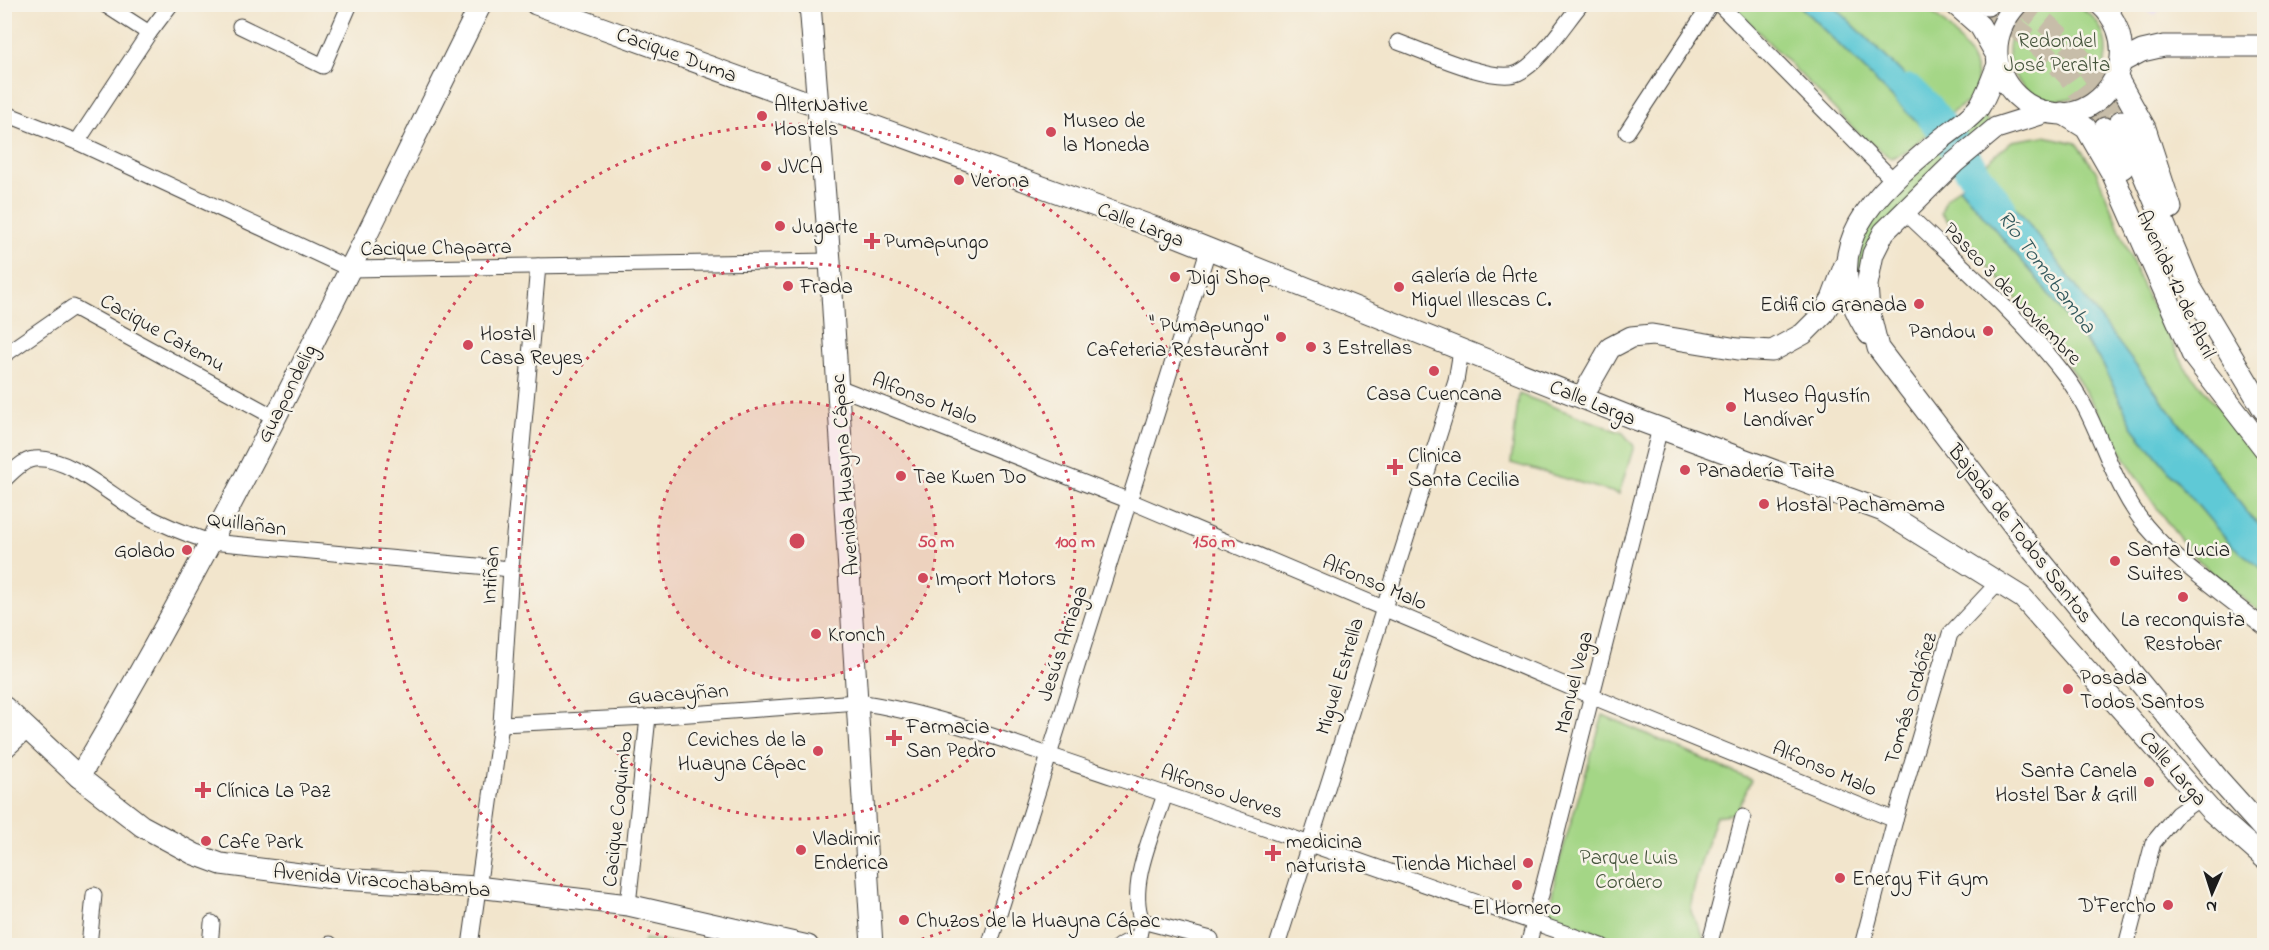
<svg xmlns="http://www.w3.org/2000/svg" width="2269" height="950" viewBox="0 0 2269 950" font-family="'Indie Flower',sans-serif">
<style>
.built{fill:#e3d3f2}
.green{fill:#a4d686;stroke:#607951;stroke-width:1.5}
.water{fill:#5ec9d6;stroke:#3d7279;stroke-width:1.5}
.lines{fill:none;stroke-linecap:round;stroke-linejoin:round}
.river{stroke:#5ec9d6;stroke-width:33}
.secondary-tunnel{stroke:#c7bda9;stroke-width:21;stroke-dasharray:21 10;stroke-linecap:butt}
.street-casing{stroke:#3c3a36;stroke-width:17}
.secondary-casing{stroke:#3c3a36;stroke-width:23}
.street{stroke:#fff;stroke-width:15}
.secondary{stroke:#fff;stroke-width:21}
.ring{fill:none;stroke:#d1495b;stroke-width:3;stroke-dasharray:3 6}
.poi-dot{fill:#d1495b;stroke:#f7f3e8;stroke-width:2}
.labels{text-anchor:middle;stroke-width:5;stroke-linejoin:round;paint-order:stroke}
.park-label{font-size:21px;fill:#45543c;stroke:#f7f3e8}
.street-label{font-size:21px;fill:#1c1c1c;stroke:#f7f3e8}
.poi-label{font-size:21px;fill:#1c1c1c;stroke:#f7f3e8;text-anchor:start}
.water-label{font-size:22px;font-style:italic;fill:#33595d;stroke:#f7f3e8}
.centre{fill:#d1495b;stroke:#f7f3e8;stroke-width:3}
.ring-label{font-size:18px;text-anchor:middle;font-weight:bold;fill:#d1495b;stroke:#f7f3e8;stroke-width:5;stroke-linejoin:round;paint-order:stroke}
</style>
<rect width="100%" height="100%" fill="#f7f3e8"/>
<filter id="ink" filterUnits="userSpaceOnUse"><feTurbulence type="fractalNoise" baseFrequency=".0167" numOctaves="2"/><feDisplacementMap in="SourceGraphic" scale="12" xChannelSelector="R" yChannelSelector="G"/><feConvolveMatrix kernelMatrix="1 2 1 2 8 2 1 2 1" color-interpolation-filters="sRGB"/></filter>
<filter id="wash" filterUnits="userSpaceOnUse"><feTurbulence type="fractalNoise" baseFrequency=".008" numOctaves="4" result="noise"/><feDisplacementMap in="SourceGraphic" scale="24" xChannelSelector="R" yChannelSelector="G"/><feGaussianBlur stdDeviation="1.35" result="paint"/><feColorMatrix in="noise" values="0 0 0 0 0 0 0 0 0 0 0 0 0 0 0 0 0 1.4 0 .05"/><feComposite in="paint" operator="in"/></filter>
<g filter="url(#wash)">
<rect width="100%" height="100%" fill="#f2e5cc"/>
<polygon class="built" points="2137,5 2165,5 2155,15 2143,10"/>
<g class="green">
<circle cx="2057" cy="51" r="49"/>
<polygon points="1732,5 1799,5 1928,133 1906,152 1891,158 1862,137"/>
<path d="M1833 5H1923C1944 21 1988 63 1975 93 1970 103 1955 110 1946 116Z"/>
<polygon points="1978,110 1994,128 1903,210 1853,304 1856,228"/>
<polygon points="2044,136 2076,143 2096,171 2146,295 2185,367 2264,462 2264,528 2252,519 1984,165 2012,141"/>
<path d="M1959 187 2034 275 2102 363 2134 429 2230 544 2264 570V615C2247 601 2227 588 2211 573 2152 516 2118 442 2074 374 2036 315 1986 266 1941 213L1946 199Z"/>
<polygon points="1519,394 1623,433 1634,446 1619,494 1511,463"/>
<path d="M1603 715 1751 780 1736 813 1716 816C1710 834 1689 895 1691 911 1694 924 1706 931 1703 945H1635L1548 916 1557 869Z"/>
<polygon points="645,939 687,945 642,945"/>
</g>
<g class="water">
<polygon points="1799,5 1833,5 1946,116 1928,133"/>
<polygon points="1984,165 2252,519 2264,528 2264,570 2230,544 2134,429 2102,363 2034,275 1959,187"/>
</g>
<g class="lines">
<polyline class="river" points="1909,91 1927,108 2000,209"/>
</g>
</g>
<g filter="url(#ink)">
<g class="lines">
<g class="secondary-tunnel">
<path d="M2020 4C2073 41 2090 67 2121 121"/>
<polyline points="1987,5 2039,46 2068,76 2105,128"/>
</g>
<defs>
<g id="street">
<polyline points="104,4 149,33"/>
<polyline points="1719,4 1892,179"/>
<polyline points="240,26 323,66 350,4"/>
<path d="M1398 42C1424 51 1494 84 1518 73 1540 63 1565 23 1581 4"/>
<polyline points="4,113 77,142 350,269 830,261"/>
<polyline points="1627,132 1711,4"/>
<polyline points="77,142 149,33 171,4"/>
<path d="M1904 211C1958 263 2018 314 2064 374 2100 420 2109 482 2146 526 2177 563 2227 597 2264 627"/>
<polyline points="4,355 73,307 274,417"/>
<polyline points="838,387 1130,501 1591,696 1895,820"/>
<path d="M4 480C12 472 23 460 34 459 68 455 112 497 141 513 163 525 186 534 210 542L511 569"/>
<path d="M501 724 648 717 858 702C941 714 1033 751 1114 777 1277 831 1439 890 1602 946"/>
<polyline points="628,905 648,717"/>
<path d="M1142 921C1127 885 1154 831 1165 794"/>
<polyline points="1142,921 1211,939"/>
<polyline points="89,946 94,895"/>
<polyline points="210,946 212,923"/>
<polyline points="330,946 330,944"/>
<polyline points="470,946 501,724 511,569 538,266"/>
<polyline points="989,946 1208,250"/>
<polyline points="1119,946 1139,936 1142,921"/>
<polyline points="1277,946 1456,381 1461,351"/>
<polyline points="1528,946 1660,428"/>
<polyline points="1709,946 1743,817"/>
<polyline points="1862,946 1895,820 1950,634 1998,583"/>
<polyline points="2126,946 2153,843 2177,814 2200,798"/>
</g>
<g id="secondary">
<polyline points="536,4 1156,228 1635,419 1883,511 2023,598 2212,812 2264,858"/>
<polyline points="810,4 830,261 872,946"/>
<polyline points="1955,4 1980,26 1996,54"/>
<polyline points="1987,4 1987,5"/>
<path d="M2017 4C1956 71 2048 151 2103 95 2112 85 2120 73 2121 58 2123 38 2116 18 2100 4"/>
<polyline points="2121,62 2142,51 2164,46 2264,46"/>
<polyline points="2116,76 2145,128 2171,208"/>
<polyline points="2047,112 1996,128 1954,163 1884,232 1873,254 1867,285 1869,311 1878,348 2033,551 2220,781 2264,830"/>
<polyline points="2062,113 2086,128 2113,175 2193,356 2264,448"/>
<polyline points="2121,121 2191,288 2264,410"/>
<polyline points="2105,128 2123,168"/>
<path d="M1869 334C1811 247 1876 193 1940 140 1952 130 1970 119 1979 107 1987 95 1992 78 1998 65"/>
<polyline points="1582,397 1610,348 1631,337 1652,335 1738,349 1772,351 1803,334 1823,314 1832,299 1844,267"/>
<polyline points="4,707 79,777 142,826 194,854 221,864 340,879 477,887 628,905 808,946"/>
<polyline points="4,748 26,728"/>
<path d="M79 777C227 529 352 263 481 4"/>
</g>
</defs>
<use href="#street" class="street-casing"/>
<use href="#secondary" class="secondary-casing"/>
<use href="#street" class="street"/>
<use href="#secondary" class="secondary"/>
</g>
</g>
<circle cx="797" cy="541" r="139" fill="#d1495b" fill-opacity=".12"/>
<g class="ring">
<circle cx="797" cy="541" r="139"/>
<circle cx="797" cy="541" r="278"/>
<path d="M693 945A417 417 0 1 1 901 945"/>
</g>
<g class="poi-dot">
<circle cx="762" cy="116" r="6"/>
<circle cx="1051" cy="132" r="6"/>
<circle cx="766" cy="166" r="6"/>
<circle cx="959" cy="180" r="6"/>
<circle cx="780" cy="226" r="6"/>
<path d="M869 232h6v6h6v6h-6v6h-6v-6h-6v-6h6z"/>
<circle cx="1175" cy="277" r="6"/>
<circle cx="788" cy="286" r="6"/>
<circle cx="1399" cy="287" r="6"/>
<circle cx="1919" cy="304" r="6"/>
<circle cx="1988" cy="331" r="6"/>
<circle cx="1281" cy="337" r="6"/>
<circle cx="468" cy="345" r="6"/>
<circle cx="1311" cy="347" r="6"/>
<circle cx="1434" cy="371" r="6"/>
<circle cx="1731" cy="407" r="6"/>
<path d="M1392 458h6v6h6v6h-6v6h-6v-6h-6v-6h6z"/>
<circle cx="1685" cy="470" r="6"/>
<circle cx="901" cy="476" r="6"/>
<circle cx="1764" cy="504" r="6"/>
<circle cx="187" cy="550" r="6"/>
<circle cx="2115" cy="561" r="6"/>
<circle cx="923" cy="578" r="6"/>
<circle cx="2183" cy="597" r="6"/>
<circle cx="816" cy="634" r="6"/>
<circle cx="2068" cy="689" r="6"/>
<path d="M891 729h6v6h6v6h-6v6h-6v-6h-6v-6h6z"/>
<circle cx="818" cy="751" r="6"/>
<circle cx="2149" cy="782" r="6"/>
<path d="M200 781h6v6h6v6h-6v6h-6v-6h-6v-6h6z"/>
<circle cx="206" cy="841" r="6"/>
<circle cx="801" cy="850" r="6"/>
<path d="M1270 844h6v6h6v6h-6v6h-6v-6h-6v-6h6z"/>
<circle cx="1528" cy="863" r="6"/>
<circle cx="1840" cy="878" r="6"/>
<circle cx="1517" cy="885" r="6"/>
<circle cx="2168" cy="905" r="6"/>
<circle cx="904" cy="920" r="6"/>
</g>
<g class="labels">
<g class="park-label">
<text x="2057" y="47">Redondel<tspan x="2057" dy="24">José Peralta</tspan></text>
<text x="1629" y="864">Parque Luis<tspan x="1629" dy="24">Cordero</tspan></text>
</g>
<g class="street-label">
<text transform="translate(677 54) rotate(20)" y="7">Cacique Duma</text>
<text transform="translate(1141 224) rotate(21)" y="7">Calle Larga</text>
<text transform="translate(436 247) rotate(-1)" y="7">Cacique Chaparra</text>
<text transform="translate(2177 284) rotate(65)" y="7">Avenida 12 de Abril</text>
<text transform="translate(2013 293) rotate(46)" y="7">Paseo 3 de Noviembre</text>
<text transform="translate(163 332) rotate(29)" y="7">Cacique Catemu</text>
<text transform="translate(286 393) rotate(-63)" y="7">Guapondelig</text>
<text transform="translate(925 398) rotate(21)" y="7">Alfonso Malo</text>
<text transform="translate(1593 402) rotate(22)" y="7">Calle Larga</text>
<text transform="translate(844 475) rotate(-94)" y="7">Avenida Huayna Cápac</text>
<text transform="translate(247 523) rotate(8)" y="7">Quillañan</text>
<text transform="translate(2021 533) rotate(52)" y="7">Bajada de Todos Santos</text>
<text transform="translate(490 575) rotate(-86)" y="7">Intiñan</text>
<text transform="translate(1375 582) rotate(23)" y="7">Alfonso Malo</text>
<text transform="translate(1062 643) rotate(-72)" y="7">Jesús Arriaga</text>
<text transform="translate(1339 676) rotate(-73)" y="7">Miguel Estrella</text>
<text transform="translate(1573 682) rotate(-76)" y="7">Manuel Vega</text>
<text transform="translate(678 693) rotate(-4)" y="7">Guacayñan</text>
<text transform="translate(1910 698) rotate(-73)" y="7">Tomás Ordóñez</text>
<text transform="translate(1825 768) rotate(23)" y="7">Alfonso Malo</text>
<text transform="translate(2174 768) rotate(49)" y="7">Calle Larga</text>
<text transform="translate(1222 791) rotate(19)" y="7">Alfonso Jerves</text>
<text transform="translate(617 809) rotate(-84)" y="7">Cacique Coquimbo</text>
<text transform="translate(382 880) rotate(5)" y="7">Avenida Viracochabamba</text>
</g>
<g class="poi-label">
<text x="774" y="111">AlterNative<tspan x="774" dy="24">Hostels</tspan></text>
<text x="1063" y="127">Museo de<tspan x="1063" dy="24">la Moneda</tspan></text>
<text x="778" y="173">JVCA</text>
<text x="971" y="187">Verona</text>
<text x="792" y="233">Jugarte</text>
<text x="884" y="248">Pumapungo</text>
<text x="1411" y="282">Galería de Arte<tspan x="1411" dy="24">Miguel Illescas C.</tspan></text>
<text x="1187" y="284">Digi Shop</text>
<text x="800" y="293">Frada</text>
<text x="1907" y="311" text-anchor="end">Edificio Granada</text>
<text x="1269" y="332" text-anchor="end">" Pumapungo"<tspan x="1269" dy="24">Cafeteria Restaurant</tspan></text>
<text x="1976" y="338" text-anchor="end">Pandou</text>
<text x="480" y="340">Hostal<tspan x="480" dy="24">Casa Reyes</tspan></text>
<text x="1323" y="354">3 Estrellas</text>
<text x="1434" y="400" text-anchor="middle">Casa Cuencana</text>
<text x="1743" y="402">Museo Agustín<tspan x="1743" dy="24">Landívar</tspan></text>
<text x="1408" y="462">Clinica<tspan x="1408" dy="24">Santa Cecilia</tspan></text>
<text x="1697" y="477">Panadería Taita</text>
<text x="913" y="483">Tae Kwen Do</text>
<text x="1776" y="511">Hostal Pachamama</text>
<text x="2127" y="556">Santa Lucia<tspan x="2127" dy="24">Suites</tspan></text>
<text x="175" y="557" text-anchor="end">Golado</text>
<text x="935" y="585">Import Motors</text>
<text x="2183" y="626" text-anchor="middle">La reconquista<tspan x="2183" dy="24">Restobar</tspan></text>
<text x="828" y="641">Kronch</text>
<text x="2080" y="684">Posada<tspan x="2080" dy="24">Todos Santos</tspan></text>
<text x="906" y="733">Farmacia<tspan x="906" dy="24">San Pedro</tspan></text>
<text x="806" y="746" text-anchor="end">Ceviches de la<tspan x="806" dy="24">Huayna Cápac</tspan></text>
<text x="2137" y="777" text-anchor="end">Santa Canela<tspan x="2137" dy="24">Hostel Bar &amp; Grill</tspan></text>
<text x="216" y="797">Clínica La Paz</text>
<text x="813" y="845">Vladimir<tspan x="813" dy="24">Enderica</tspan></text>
<text x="218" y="848">Cafe Park</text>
<text x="1286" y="848">medicina<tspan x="1286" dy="24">naturista</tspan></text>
<text x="1516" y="870" text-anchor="end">Tienda Michael</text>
<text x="1852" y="885">Energy Fit Gym</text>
<text x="2156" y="912" text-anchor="end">D'Fercho</text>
<text x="1517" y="914" text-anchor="middle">El Hornero</text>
<text x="916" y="927">Chuzos de la Huayna Cápac</text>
</g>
<g class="water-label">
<text transform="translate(2048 271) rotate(53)" y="8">Río Tomebamba</text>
</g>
</g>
<circle cx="797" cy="541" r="9" class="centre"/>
<g class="ring-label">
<text x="936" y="547">50 m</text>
<text x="1075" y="547">100 m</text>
<text x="1214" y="547">150 m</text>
</g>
<rect width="2269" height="950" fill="none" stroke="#f7f3e8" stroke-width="24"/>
<g transform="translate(2212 893) rotate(183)" stroke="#f7f3e8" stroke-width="4.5" paint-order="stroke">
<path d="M0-4.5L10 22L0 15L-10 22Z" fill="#1c1c1c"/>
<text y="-9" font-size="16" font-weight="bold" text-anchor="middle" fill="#1c1c1c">N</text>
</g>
</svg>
